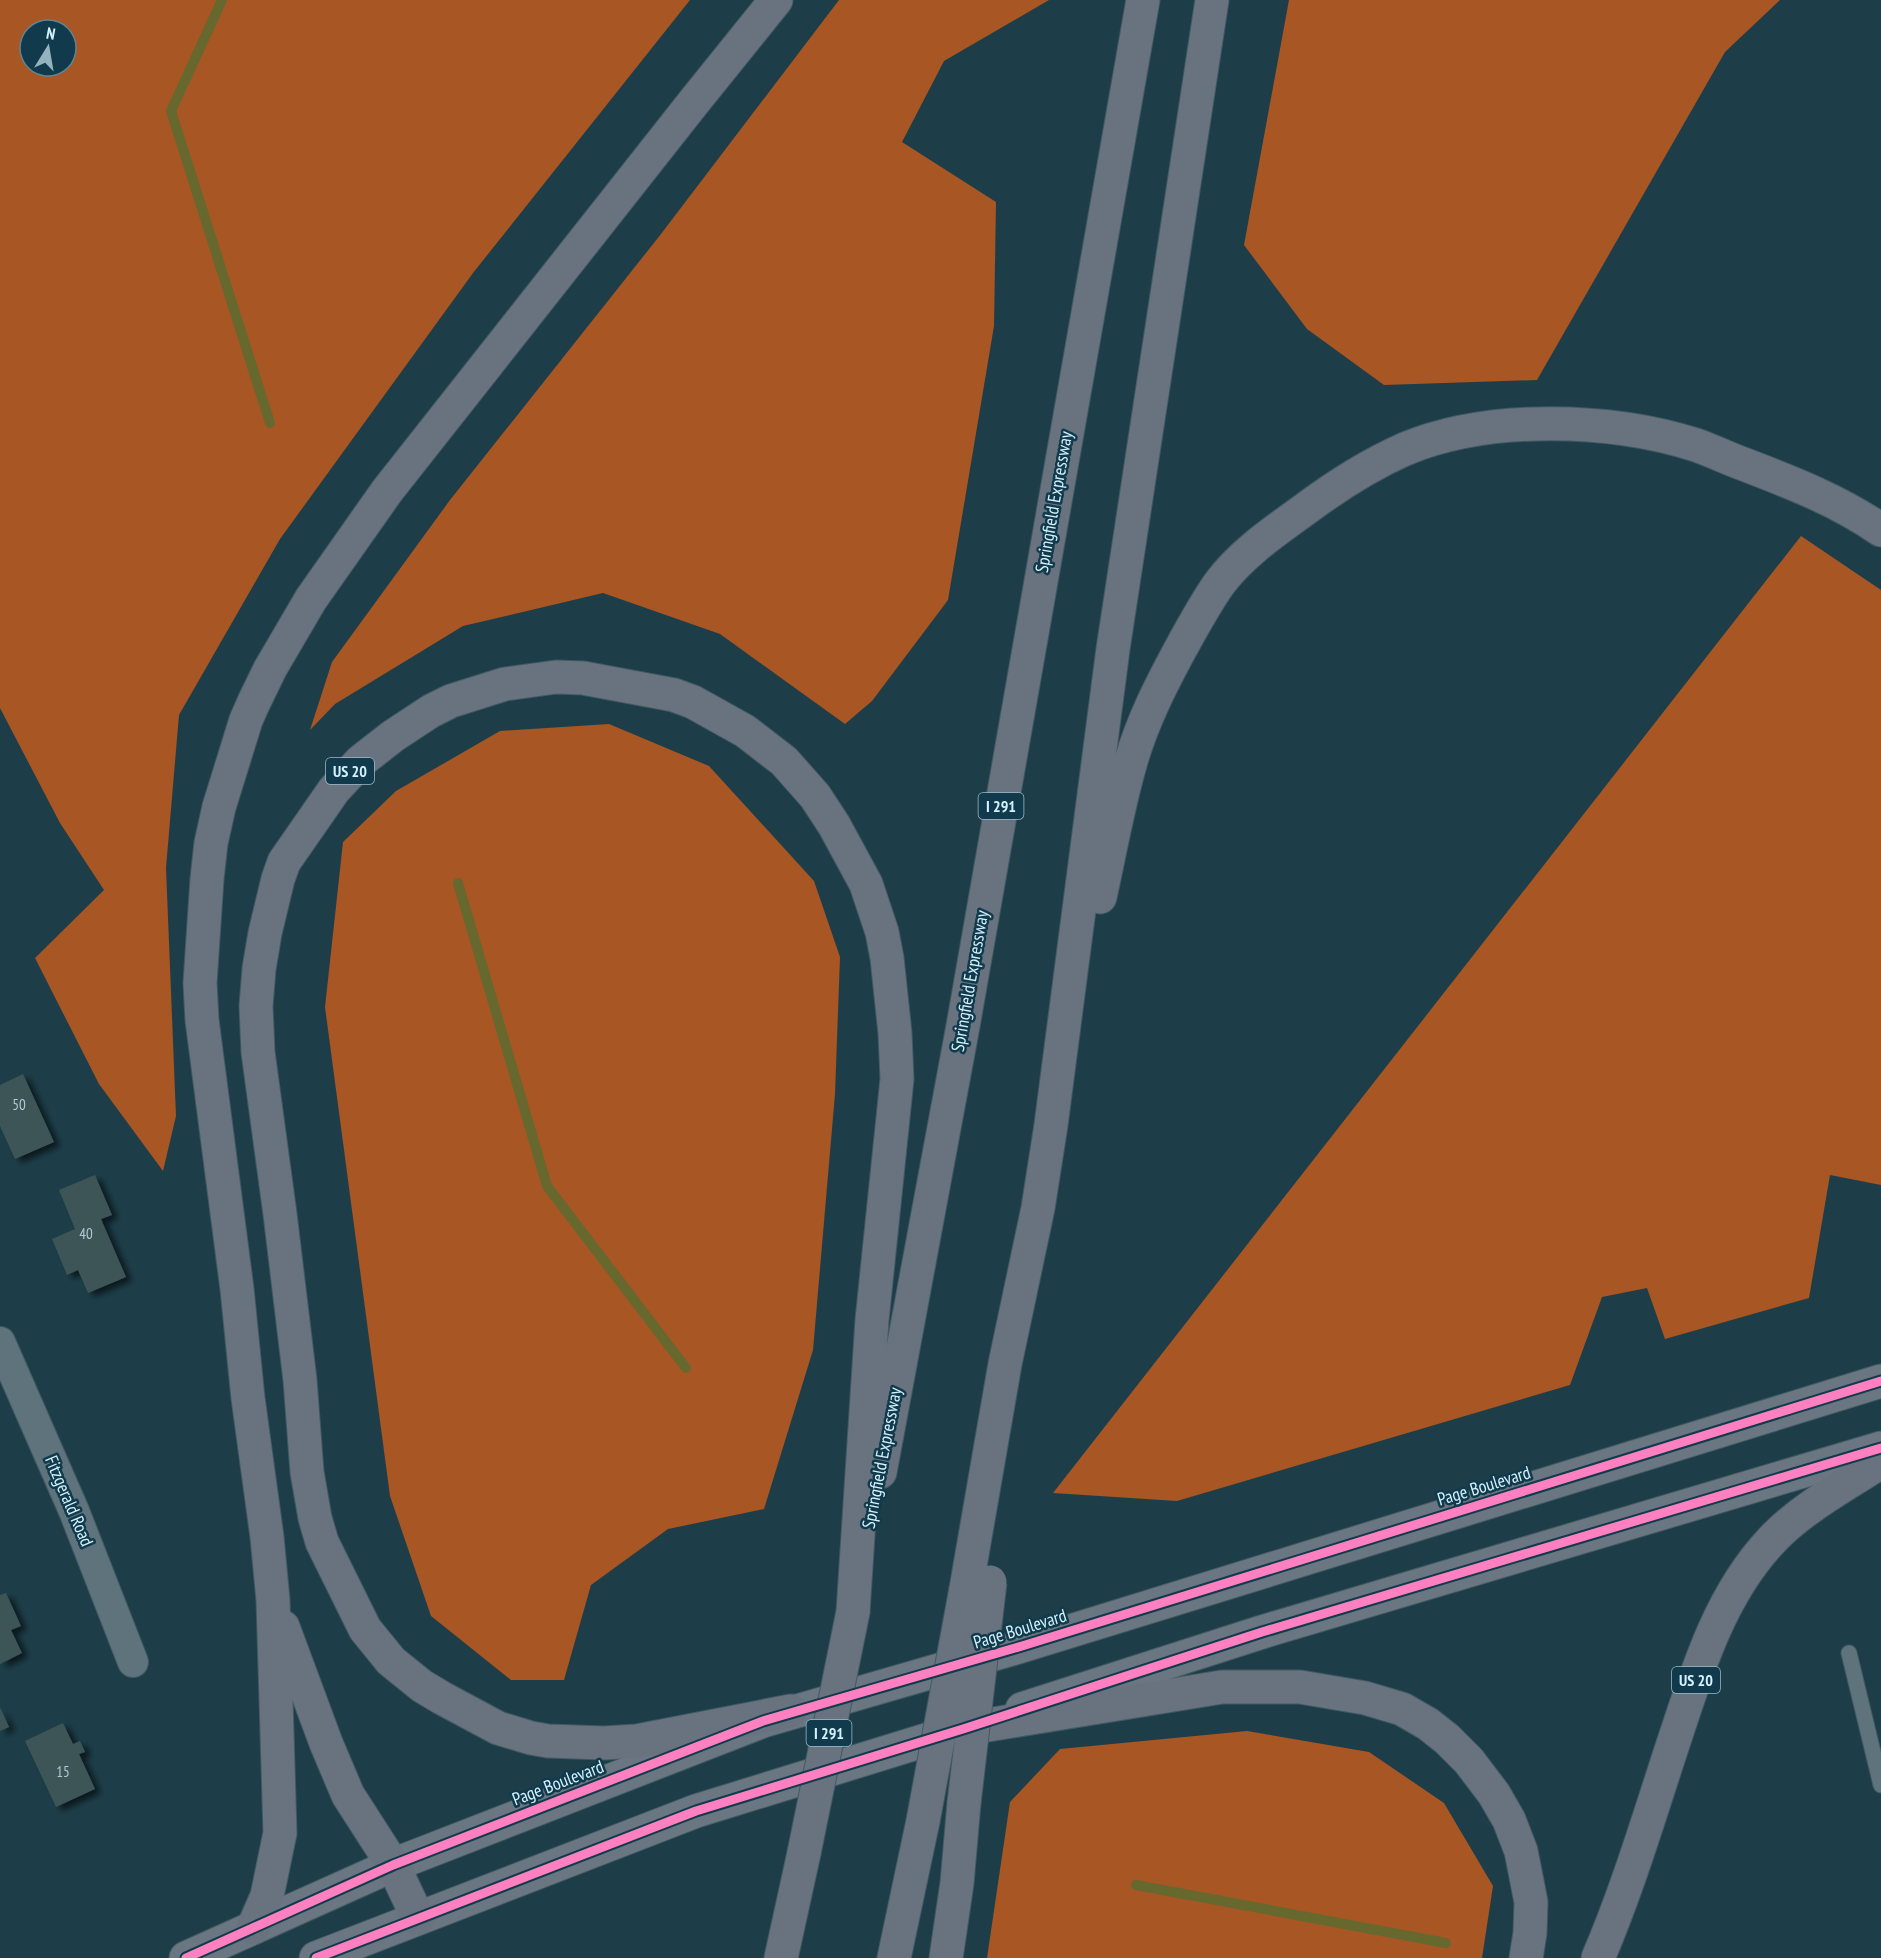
<svg xmlns="http://www.w3.org/2000/svg" width="1881" height="1958" viewBox="0 0 1881 1958" font-family="'PT Sans Narrow',sans-serif">
<style>
.forest{fill:#a85623;fill-rule:evenodd}
.lines{fill:none;stroke-linecap:round;stroke-linejoin:round}
.stream{stroke:#67682e;stroke-width:10}
.building{fill:#3c5557;filter:url(#shadow)}
.service-casing{stroke:#425a63;stroke-width:17}
.minor-casing{stroke:#425a63;stroke-width:32}
.primary-casing{stroke:#425a63;stroke-width:35}
.motorway-casing{stroke:#425a63;stroke-width:35}
.service{stroke:#5e737c;stroke-width:15}
.minor{stroke:#5e737c;stroke-width:30}
.primary{stroke:#6a7782;stroke-width:33}
.motorway{stroke:#697380;stroke-width:33}
.motorway-bridge-casing{stroke:#425a63;stroke-width:35;stroke-linecap:butt}
.motorway-bridge{stroke:#697380;stroke-width:33}
.cycleway-casing{stroke:#113b4c;stroke-width:13}
.cycleway{stroke:#ff80c0;stroke-width:9}
.labels{text-anchor:middle;stroke-width:5;stroke-linejoin:round;paint-order:stroke}
.number-label{font-size:15px;fill:#afcad4}
.shield{fill:#113b4c;stroke:#9abac9;stroke-width:1.5}
.shield-label{font-size:16px;font-weight:bold;fill:#d5f1fe}
.street-label{font-size:18px;fill:#d5f1fe;stroke:#113b4c}
</style>
<defs>
<filter id="shadow"><feDropShadow dx="6" dy="4" stdDeviation="3" flood-color="#0009"/></filter>
</defs>
<rect width="100%" height="100%" fill="#1d3e49"/>
<g class="forest">
<path d="M0 0H690L473 273 280 539 179 715 166 868 176 1116 163 1171 99 1084 35 958 104 890 60 823 0 708ZM30 30H66V66H30Z"/>
<polygon points="839,0 1049,0 944,61 902,142 996,202 994,326 948,600 872,701 845,724 720,634 603,593 463,626 335,704 310,730 332,662 450,500 661,234"/>
<polygon points="1289,0 1780,0 1725,52 1537,380 1384,385 1307,329 1244,245"/>
<polygon points="1801,536 1881,590 1881,1185 1830,1175 1809,1298 1665,1339 1647,1288 1602,1297 1570,1385 1177,1501 1053,1493"/>
<polygon points="609,724 709,766 814,881 840,957 835,1094 813,1350 764,1509 668,1529 591,1585 564,1680 511,1680 431,1616 390,1496 325,1007 343,842 396,791 500,731"/>
<polygon points="1247,1731 1369,1752 1444,1803 1493,1886 1482,1958 987,1958 1010,1802 1060,1749"/>
</g>
<g class="lines">
<g class="stream">
<polyline points="222,0 171,111 270,423"/>
<polyline points="458,883 547,1186 686,1368"/>
<polyline points="1136,1885 1446,1943"/>
</g>
</g>
<g class="building">
<polygon points="23,1074 54,1142 15,1159 0,1126 0,1085"/>
<polygon points="95,1175 112,1215 101,1219 126,1277 88,1293 78,1270 67,1275 52,1239 75,1229 59,1190"/>
<polygon points="6,1593 21,1626 11,1630 22,1653 0,1664 0,1595"/>
<polygon points="0,1707 9,1727 0,1731"/>
<polygon points="63,1723 73,1744 80,1741 85,1752 79,1754 95,1789 56,1807 25,1741"/>
</g>
<g class="lines">
<defs>
<polyline id="service" points="1849,1653 1881,1785"/>
<polyline id="minor" points="0,1342 74,1511 133,1662"/>
<g id="primary">
<polyline points="1022,1709 1262,1632 1881,1448"/>
<polyline points="186,1958 393,1865 763,1721 1022,1646 1881,1381"/>
<polyline points="316,1958 696,1811 965,1728"/>
</g>
<g id="motorway">
<path d="M1100 897C1110 852 1118 805 1131 761 1143 720 1161 685 1181 648 1193 626 1205 604 1219 584 1241 554 1275 531 1304 510 1336 486 1369 465 1405 449 1489 414 1611 418 1696 445 1713 451 1729 459 1746 465 1793 483 1839 501 1881 530"/>
<polyline points="880,1472 963,1026 1143,0"/>
<polyline points="966,1589 1005,1364 1038,1208 1051,1125 1113,649 1212,0"/>
<polyline points="283,1627 326,1743 348,1795 393,1865 418,1918"/>
<polyline points="791,1711 637,1741 604,1743 548,1741 531,1738 498,1728 442,1698 422,1686 391,1661 365,1629 322,1542 315,1518 307,1472 300,1380 280,1214 258,1052 256,1006 259,969 265,933 278,879 284,862 334,790 361,761 393,736 431,711 451,701 505,684 556,677 583,678 674,695 693,702 745,731 784,761 815,796 834,825 866,884 882,932 887,958 895,1033 897,1079 872,1320 853,1612"/>
<polyline points="963,1729 1222,1687 1300,1687 1365,1698 1402,1709 1428,1724 1447,1739 1469,1761 1494,1794 1509,1820 1521,1851 1531,1902 1530,1933 1526,1958"/>
<polyline points="253,1928 267,1896 280,1833 273,1600 267,1537 248,1398 237,1289 202,1020 200,983 207,879 211,843 219,807 246,720 254,702 270,669 311,599 387,491 693,103 776,0"/>
<polyline points="781,1958 804,1853"/>
<polyline points="894,1958 923,1821"/>
<polyline points="946,1958 957,1883 964,1803"/>
<path d="M1598 1958C1629 1886 1651 1810 1676 1735 1698 1668 1721 1594 1771 1541 1798 1511 1846 1484 1881 1462"/>
</g>
</defs>
<use href="#service" class="service-casing"/>
<use href="#minor" class="minor-casing"/>
<use href="#primary" class="primary-casing"/>
<use href="#motorway" class="motorway-casing"/>
<use href="#service" class="service"/>
<use href="#minor" class="minor"/>
<use href="#primary" class="primary"/>
<use href="#motorway" class="motorway"/>
<defs>
<g id="motorway-bridge">
<polyline points="964,1803 990,1582"/>
<polyline points="923,1821 966,1589"/>
<polyline points="804,1853 853,1612"/>
</g>
</defs>
<use href="#motorway-bridge" class="motorway-bridge-casing"/>
<use href="#motorway-bridge" class="motorway-bridge"/>
<defs>
<g id="cycleway">
<polyline points="186,1958 393,1865 763,1721 1022,1646 1881,1381"/>
<polyline points="316,1958 696,1811 963,1729 1262,1632 1881,1448"/>
</g>
</defs>
<use href="#cycleway" class="cycleway-casing"/>
<use href="#cycleway" class="cycleway"/>
</g>
<g class="labels">
<g class="number-label">
<text x="19" y="1110">50</text>
<text x="86" y="1239">40</text>
<text x="63" y="1777">15</text>
</g>
<g class="shield">
<rect x="326" y="758" width="48" height="26" rx="4.5"/>
<rect x="978.5" y="793" width="45" height="26" rx="4.5"/>
<rect x="1672" y="1667" width="48" height="26" rx="4.5"/>
<rect x="806.5" y="1720" width="45" height="26" rx="4.5"/>
</g>
<g class="shield-label">
<text x="350" y="777">US 20</text>
<text x="1001" y="812">I 291</text>
<text x="1696" y="1686">US 20</text>
<text x="829" y="1739">I 291</text>
</g>
<g class="street-label">
<text transform="translate(1054 502) rotate(-80)" y="6">Springfield Expressway</text>
<text transform="translate(970 981) rotate(-80)" y="6">Springfield Expressway</text>
<text transform="translate(882 1458) rotate(-79)" y="6">Springfield Expressway</text>
<text transform="translate(1484 1486) rotate(-17)" y="6">Page Boulevard</text>
<text transform="translate(69 1501) rotate(67)" y="6">Fitzgerald Road</text>
<text transform="translate(1020 1629) rotate(-17)" y="6">Page Boulevard</text>
<text transform="translate(558 1783) rotate(-21)" y="6">Page Boulevard</text>
</g>
</g>
<g transform="translate(48 48) rotate(11)"><circle r="28" fill="#113b4c" stroke="#5f8493" stroke-width="1.5"/>
<path d="M0-4.5L10 22L0 15L-10 22Z" fill="#95b2bf"/>
<text y="-9" font-size="16" font-weight="bold" text-anchor="middle" fill="#d5f1fe">N</text>
</g>
</svg>
